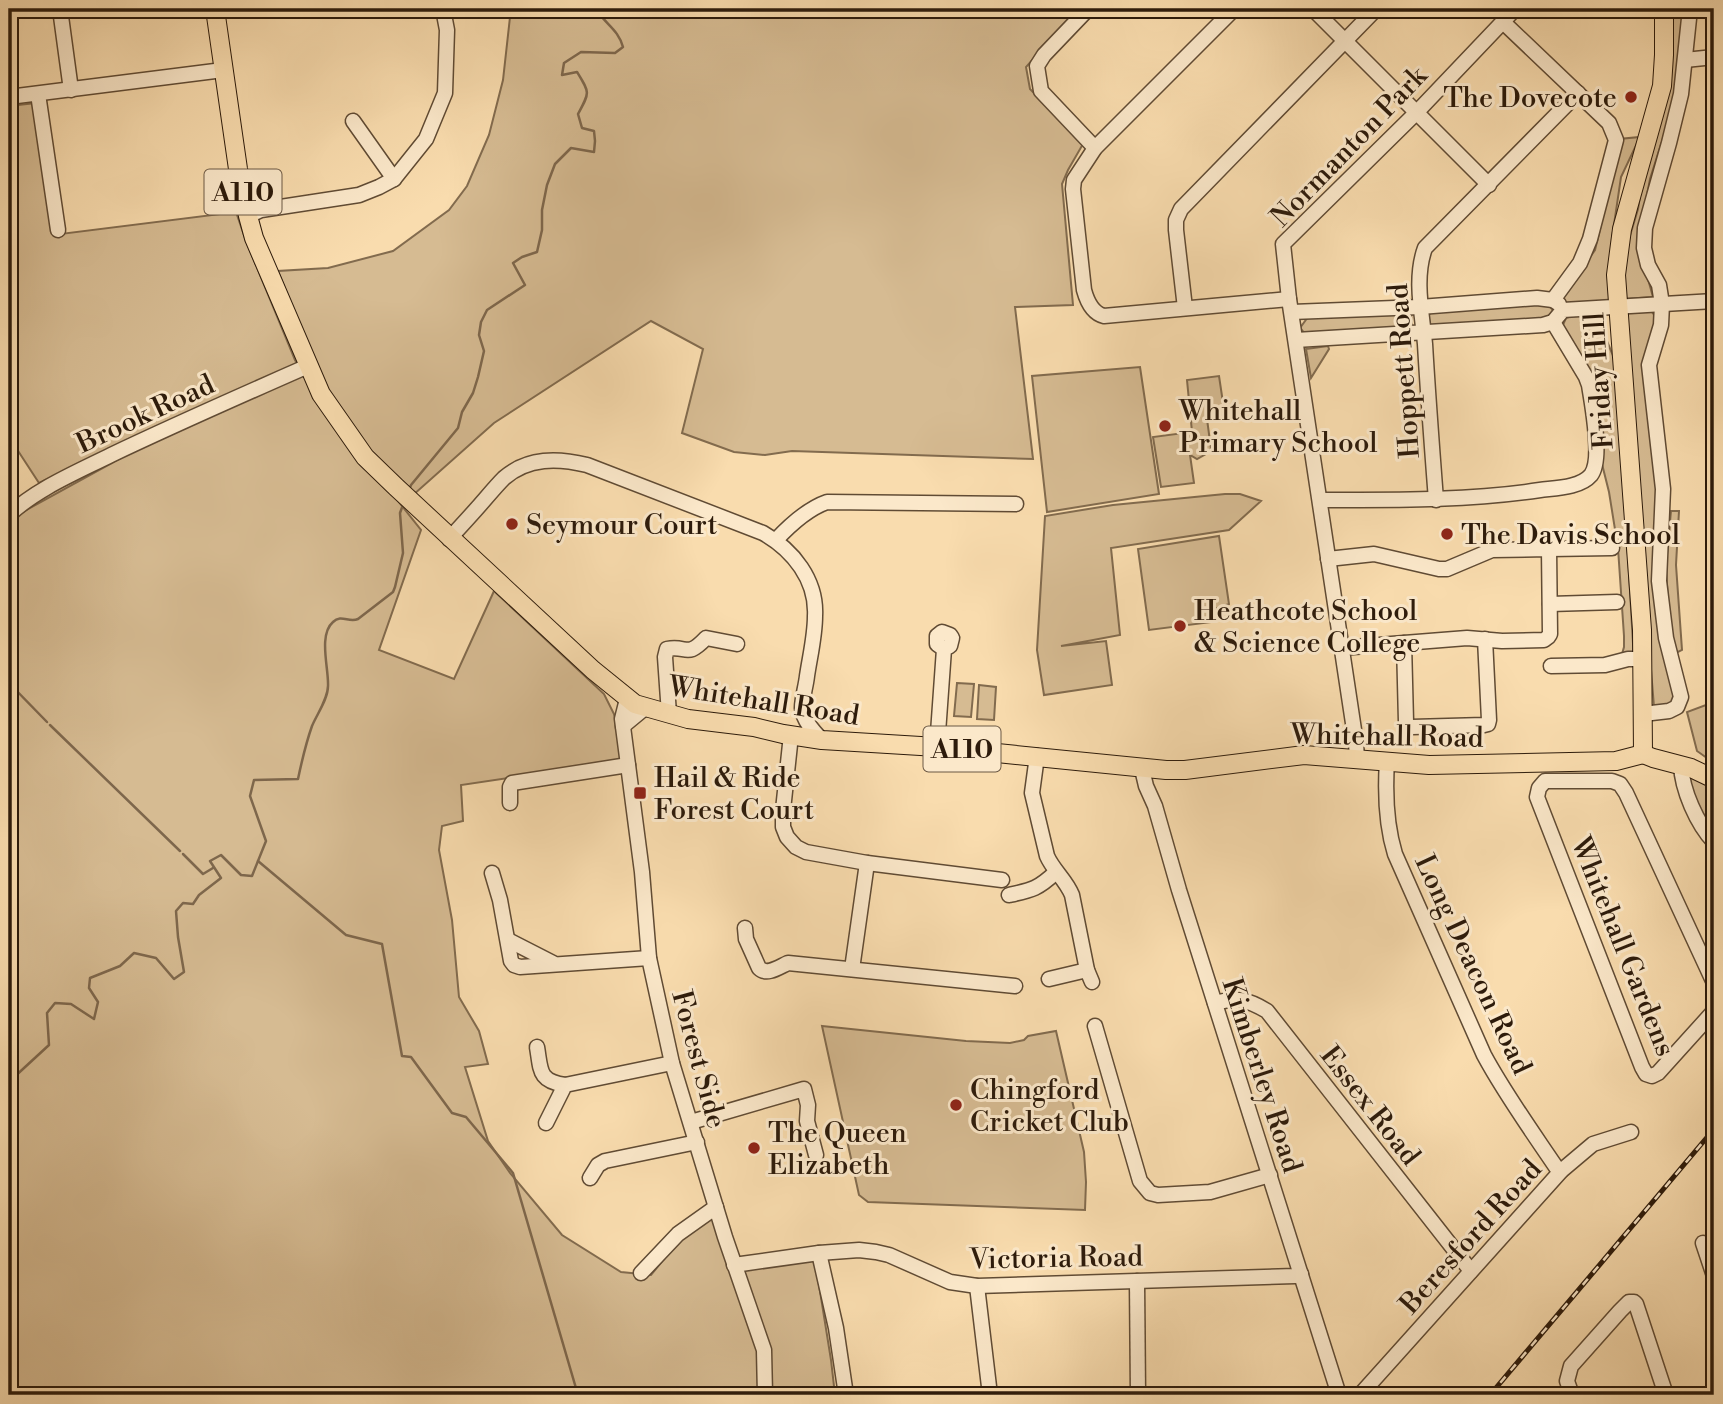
<svg xmlns="http://www.w3.org/2000/svg" width="1723" height="1404" viewBox="0 0 1723 1404" font-family="'Libre Bodoni',serif">
<style>
.green{fill:#d6bb92;stroke:#826b4e;stroke-width:2}
.lines{fill:none;stroke-linecap:round;stroke-linejoin:round}
.stream{stroke:#7e674c;stroke-width:2.5}
.minor-casing{stroke:#604b34;stroke-width:17}
.major-casing{stroke:#2d1b0b;stroke-width:20}
.minor{stroke:#fbe8ca;stroke-width:14}
.major{stroke:#f9dcae;stroke-width:18}
.rail-casing{stroke:#2d1b0b;stroke-width:5}
.rail{stroke:#fbe8ca;stroke-width:2.5;stroke-dasharray:8;stroke-linecap:butt}
.poi-dot{fill:#8f2418;stroke:#fbe8ca;stroke-width:2.5}
.labels{text-anchor:middle;stroke-width:6;stroke-linejoin:round;paint-order:stroke}
.shield{fill:#fbe8ca;stroke:#6b5844;stroke-width:2}
.shield-label{font-size:26px;font-weight:bold;fill:#2d1b0b}
.poi-label{font-size:28px;fill:#2d1b0b;stroke:#fbe8ca;text-anchor:start}
.street-label{font-size:28px;fill:#2d1b0b;stroke:#fbe8ca}
</style>
<rect width="100%" height="100%" fill="#f9dcae"/>
<filter id="stains"><feTurbulence type="fractalNoise" baseFrequency=".00286" numOctaves="4"/><feColorMatrix values="0 0 0 0 .2 0 0 0 0 .09 0 0 0 0 .02 0 0 0 .5 -.17"/></filter>
<radialGradient id="worn" r=".72"><stop offset=".6" stop-color="#630" stop-opacity="0"/><stop offset="1" stop-color="#630" stop-opacity=".3"/></radialGradient>
<g class="green">
<polygon points="510,9 1078,9 1026,67 1030,89 1083,144 1068,170 1062,184 1073,305 1015,307 1033,459 792,451 765,455 734,452 682,433 703,349 651,321 494,423 412,496 373,461 328,397 278,271 328,268 393,251 449,210 467,186 489,135 503,80 510,17"/>
<polygon points="1670,9 1685,9 1681,58 1670,116 1650,179 1638,243 1653,297 1625,299 1623,259 1638,209"/>
<polygon points="36,103 53,235 236,212 246,241 295,360 319,401 421,530 379,650 454,679 494,591 604,694 614,714 623,761 461,785 463,821 442,826 439,850 452,920 459,997 479,1031 488,1064 465,1067 488,1141 510,1173 562,1235 621,1272 651,1275 685,1233 716,1210 731,1270 815,1260 831,1360 835,1395 9,1395 9,530 19,514 121,458 117,447 39,483 9,437 9,106"/>
<polygon points="1640,137 1621,177 1612,238 1610,300 1567,304 1562,297 1595,250 1619,148 1619,139"/>
<polygon points="1546,303 1553,310 1546,320 1431,327 1428,315 1434,311"/>
<polygon points="1651,311 1655,316 1656,324 1644,360 1660,501 1656,577 1679,690 1671,708 1654,707 1623,318 1628,312"/>
<polygon points="1411,312 1412,327 1307,336 1300,328 1308,317"/>
<polygon points="1577,314 1597,317 1614,358 1621,433 1634,661 1620,661 1624,647 1624,636 1618,548 1609,492 1601,460 1595,392 1562,327 1566,318"/>
<polygon points="1328,346 1329,349 1311,378 1306,349"/>
<polygon points="1140,367 1159,494 1047,512 1032,376"/>
<polygon points="1219,376 1225,416 1207,419 1211,449 1206,454 1197,459 1190,455 1194,483 1161,487 1153,437 1192,432 1187,380"/>
<polygon points="1225,494 1240,494 1261,501 1229,530 1111,548 1120,635 1061,646 1106,641 1112,685 1044,695 1037,650 1045,516 1113,505"/>
<polygon points="1671,511 1679,511 1676,565 1682,650 1674,654 1668,602 1666,565"/>
<polygon points="1219,536 1229,604 1214,609 1211,613 1212,622 1149,630 1138,549"/>
<polygon points="957,683 974,684 971,717 954,716"/>
<polygon points="979,685 996,687 994,720 977,719"/>
<polygon points="1714,702 1714,763 1697,751 1687,712"/>
<path d="M1688 775 1714 788V831C1703 815 1692 795 1688 775Z"/>
<polygon points="822,1026 966,1041 1010,1043 1024,1040 1028,1036 1056,1031 1084,1152 1086,1182 1085,1210 868,1202 859,1195"/>
</g>
<g class="lines">
<g class="stream">
<path d="M409 490 411 485 458 428 462 412 473 393 478 377 484 351 479 335 481 322 487 310 525 285 513 263 522 257 537 252 542 230V210L547 185 555 164 571 148 594 152 595 141 594 131 582 128 578 114C590 92 590 93 577 72L562 75 564 63 581 52 615 53 623 47C618 29 606 25 596 9"/>
<polyline points="9,683 47,722"/>
<polyline points="50,725 180,851"/>
<polyline points="183,854 203,874 213,868"/>
<polyline points="258,861 346,935 382,944 402,1056 411,1057 452,1113 466,1117 513,1173 578,1395"/>
<path d="M9 1124 11 1123 13 1113 11 1080 49 1045 47 1013 55 1003 71 1004 94 1019 98 1002 89 988 90 978 120 966 134 953 156 958 174 979 184 972 178 937 176 911 183 903 193 904 199 895 221 878 210 861 221 855 241 875 252 876 266 841 250 796 254 780 298 779C302 760 306 743 312 726 317 714 328 699 328 686 329 669 318 635 333 622 341 614 349 623 358 619L393 592 395 587 403 553 400 513 404 502"/>
</g>
<defs>
<g id="minor">
<polyline points="60,9 71,90"/>
<polyline points="1088,9 1044,55 1037,66 1041,91 1095,148"/>
<path d="M1234 9 1095 148 1074 180 1073 189 1084 290C1087 301 1092 313 1104 316L1289 299"/>
<polyline points="1313,9 1489,185"/>
<polyline points="1503,22 1609,123 1616,140 1590,239 1580,263 1553,300"/>
<polyline points="1685,60 1714,57"/>
<polyline points="38,94 58,230"/>
<polyline points="9,97 223,70"/>
<polyline points="353,121 394,179"/>
<polyline points="248,216 261,210 359,195 379,187 394,179 426,139 445,93 447,30 443,9"/>
<polyline points="1185,308 1176,230 1176,220 1181,209 1376,9"/>
<polyline points="1292,312 1420,307 1537,298 1553,300 1559,304"/>
<polyline points="1296,340 1543,325 1553,322 1563,310 1714,301"/>
<path d="M1320 500C1394 500 1467 501 1540 490 1555 488 1580 488 1591 475 1603 459 1592 405 1589 385L1586 377 1553 322"/>
<path d="M1436 500C1432 448 1428 396 1425 344 1422 313 1414 278 1425 248L1578 93"/>
<path d="M9 515C36 489 77 472 111 455 176 424 242 395 308 366"/>
<path d="M449 539C462 525 474 512 486 498 492 491 498 484 504 478 528 457 558 458 587 465L763 533C793 550 817 580 815 616 815 636 810 656 807 676 806 686 802 698 802 708 803 720 813 731 822 740"/>
<path d="M776 540C790 525 807 509 827 502L1016 504"/>
<polyline points="1549,549 1612,548"/>
<polyline points="1328,559 1374,554 1439,569 1447,569 1492,550 1549,549 1550,634 1548,637 1544,640 1502,641 1467,638 1341,648"/>
<polyline points="1550,604 1617,602"/>
<polyline points="1404,643 1406,722 1408,726 1412,727 1484,725 1488,724 1489,720 1485,639"/>
<polyline points="1551,666 1605,665 1628,659 1643,659"/>
<polyline points="627,699 622,719 642,872 649,958 672,1063 725,1237 764,1350 765,1395"/>
<path d="M669 714 665 657 667 649C688 645 686 659 706 638L737 644"/>
<polyline points="1643,714 1669,711 1677,707 1681,697 1666,638 1659,581 1663,489 1649,365 1661,325 1662,304 1659,285 1648,265 1644,248 1645,228 1669,143 1681,94 1690,9"/>
<polyline points="623,726 646,707"/>
<polyline points="791,735 783,810 783,827 787,837 796,847 806,852 867,863 1002,880"/>
<polyline points="937,747 944,649 937,644 937,636 942,632 950,635 952,638 950,646 944,649"/>
<path d="M1037 756 1032 793 1047 856C1053 870 1066 880 1072 895L1087 970 1092 982"/>
<polyline points="1357,759 1356,743 1289,299 1283,244 1416,113 1515,9"/>
<path d="M1387 761C1385 792 1386 825 1395 854L1484 1055C1505 1094 1531 1130 1556 1167L1561 1171"/>
<path d="M1681 765C1682 790 1697 824 1714 842"/>
<polyline points="1142,769 1146,786 1155,806 1179,890 1339,1395"/>
<polyline points="510,803 510,787 512,783 628,765"/>
<polyline points="492,873 500,900 511,961 514,965 520,967 649,958"/>
<path d="M1009 895C1032 890 1038 889 1056 872"/>
<path d="M745 928 746 939 759 968C767 976 779 967 788 963L1015 986"/>
<polyline points="508,940 553,963"/>
<polyline points="852,969 867,863"/>
<polyline points="1049,979 1087,970"/>
<polyline points="1714,983 1626,793 1620,784 1612,781 1545,781 1539,788 1537,797 1642,1067 1646,1074 1652,1076 1658,1073 1714,1011"/>
<path d="M1215 1003C1237 997 1247 999 1267 1011L1471 1271"/>
<polyline points="1095,1026 1140,1181 1150,1193 1158,1195 1210,1192 1270,1175"/>
<path d="M537 1047C541 1070 538 1081 565 1085"/>
<polyline points="691,1122 804,1089 808,1105 807,1121 816,1155"/>
<polyline points="546,1123 565,1085 672,1063"/>
<polyline points="590,1178 598,1165 605,1161 697,1142"/>
<polyline points="1703,1243 1714,1276"/>
<polyline points="819,1253 836,1328 846,1395"/>
<polyline points="734,1265 819,1253 859,1250 876,1252 889,1255 950,1282 977,1286 1295,1276 1301,1274"/>
<polyline points="641,1273 678,1234 716,1207"/>
<polyline points="1137,1281 1138,1395"/>
<polyline points="977,1286 990,1395"/>
<polyline points="1360,1395 1561,1171 1593,1144 1631,1132"/>
<polyline points="1572,1395 1567,1381 1571,1366 1620,1311 1629,1302 1634,1302 1636,1304 1666,1395"/>
</g>
<g id="major">
<polyline points="215,9 238,169 248,216 254,238 321,394 365,457 396,487 593,670 635,704 688,719 754,727 783,734 822,740 937,747 1166,770 1185,770 1304,755 1429,765 1616,761 1643,754"/>
<polyline points="1643,754 1642,630 1616,275 1622,229 1662,86 1664,55 1664,9"/>
<polyline points="1643,754 1653,758 1691,768 1714,779"/>
</g>
</defs>
<use href="#minor" class="minor-casing"/>
<use href="#major" class="major-casing"/>
<use href="#minor" class="minor"/>
<use href="#major" class="major"/>
<defs>
<polyline id="rail" points="1490,1395 1714,1129"/>
</defs>
<use href="#rail" class="rail-casing"/>
<use href="#rail" class="rail"/>
</g>
<g class="poi-dot">
<circle cx="1631" cy="97" r="7"/>
<circle cx="1165" cy="426" r="7"/>
<circle cx="512" cy="524" r="7"/>
<circle cx="1447" cy="534" r="7"/>
<circle cx="1180" cy="626" r="7"/>
<rect x="633" y="786" width="14" height="14" rx="3.5"/>
<circle cx="956" cy="1105" r="7"/>
<circle cx="754" cy="1148" r="7"/>
</g>
<g class="labels">
<g class="shield">
<rect x="204.5" y="169.5" width="77" height="45" rx="5"/>
<rect x="923.5" y="726.5" width="77" height="45" rx="5"/>
</g>
<g class="shield-label">
<text x="243" y="201">A110</text>
<text x="962" y="758">A110</text>
</g>
<g class="poi-label">
<text x="1617" y="107" text-anchor="end">The Dovecote</text>
<text x="1179" y="420">Whitehall<tspan x="1179" dy="32">Primary School</tspan></text>
<text x="526" y="534">Seymour Court</text>
<text x="1461" y="544">The Davis School</text>
<text x="1194" y="620">Heathcote School<tspan x="1194" dy="32">&amp; Science College</tspan></text>
<text x="654" y="787">Hail &amp; Ride<tspan x="654" dy="32">Forest Court</tspan></text>
<text x="970" y="1099">Chingford<tspan x="970" dy="32">Cricket Club</tspan></text>
<text x="768" y="1142">The Queen<tspan x="768" dy="32">Elizabeth</tspan></text>
</g>
<g class="street-label">
<text transform="translate(1348 146) rotate(-46)" y="10">Normanton Park</text>
<text transform="translate(1403 371) rotate(-94)" y="10">Hoppett Road</text>
<text transform="translate(1598 381) rotate(-94)" y="10">Friday Hill</text>
<text transform="translate(145 413) rotate(-25)" y="10">Brook Road</text>
<text transform="translate(764 700) rotate(9)" y="10">Whitehall Road</text>
<text transform="translate(1387 735) rotate(1)" y="10">Whitehall Road</text>
<text transform="translate(1624 946) rotate(68)" y="10">Whitehall Gardens</text>
<text transform="translate(1474 964) rotate(65)" y="10">Long Deacon Road</text>
<text transform="translate(700 1059) rotate(75)" y="10">Forest Side</text>
<text transform="translate(1263 1075) rotate(72)" y="10">Kimberley Road</text>
<text transform="translate(1371 1105) rotate(52)" y="10">Essex Road</text>
<text transform="translate(1470 1236) rotate(-48)" y="10">Beresford Road</text>
<text transform="translate(1056 1257) rotate(-1)" y="10">Victoria Road</text>
</g>
</g>
<rect width="1723" height="1404" fill="none" stroke="#f9dcae" stroke-width="35"/>
<rect x="10" y="10" width="1702" height="1383" fill="none" stroke="#2d1b0b" stroke-width="3.5"/>
<rect x="18" y="18" width="1688" height="1369" fill="none" stroke="#2d1b0b" stroke-width="2"/>
<rect width="100%" height="100%" filter="url(#stains)"/>
<rect width="100%" height="100%" fill="url(#worn)"/>
</svg>
